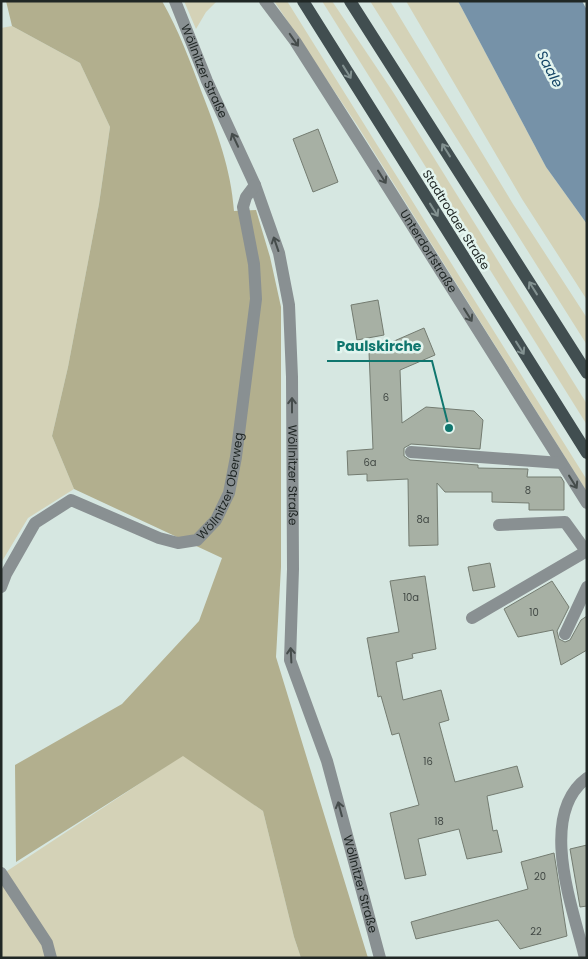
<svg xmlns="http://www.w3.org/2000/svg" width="588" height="959" viewBox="0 0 588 959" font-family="Poppins,sans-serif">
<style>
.green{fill:#d4d2b7}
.forest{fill:#b2af8e}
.water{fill:#7692a8}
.building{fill:#a7b0a4;stroke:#747c71}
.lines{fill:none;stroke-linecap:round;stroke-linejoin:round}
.minor{stroke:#899092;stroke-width:12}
.major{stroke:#414e50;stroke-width:12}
.oneway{stroke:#454c4b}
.oneway2{stroke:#829190}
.labels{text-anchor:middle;stroke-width:5;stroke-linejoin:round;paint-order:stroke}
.number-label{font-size:10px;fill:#424945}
.street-label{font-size:12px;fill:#202725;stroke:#e3f5ef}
.water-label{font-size:14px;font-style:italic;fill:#134465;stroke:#e3f5ef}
.leader{fill:none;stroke:#0f766e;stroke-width:2}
.callout-dot{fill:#0f766e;stroke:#e3f5ef;stroke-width:2}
.callout-label{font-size:14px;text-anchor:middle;font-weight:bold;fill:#0f766e;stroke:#e3f5ef;stroke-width:5;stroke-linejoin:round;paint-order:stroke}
</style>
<rect width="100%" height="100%" fill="#d6e7e1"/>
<g class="green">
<polygon points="184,1 217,1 206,12 196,29"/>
<polygon points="274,1 287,1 587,480 587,492 357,125"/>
<polygon points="322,1 332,1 393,92 587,404 587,425"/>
<polygon points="370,1 390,1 513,204 587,318 587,345"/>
<polygon points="406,1 458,1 546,167 587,224 587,300 522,199"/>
<polygon points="12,26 80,63 110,127 99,204 68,367 52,436 74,489 28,518 1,563 1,28"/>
<polygon points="183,755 263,811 294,937 301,958 1,958 1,875"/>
</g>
<path class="forest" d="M6 1H162C179 31 190 61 202 93 217 132 231 169 234 211L256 210 270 257 281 307V567L276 657 368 958H301L294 937 263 811 183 756 16 862 15 765 122 704 199 621 222 558 74 489 52 436 68 367 99 204 110 127 80 63 12 26Z"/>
<polygon class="water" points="458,1 582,1 587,10 587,224 546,167"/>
<g class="building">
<polygon points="318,129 338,182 313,192 293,139"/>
<polygon points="378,300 384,335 357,340 351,305"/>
<polygon points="424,328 435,355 400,370 402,423 426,407 474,411 483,420 480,449 411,444 404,448 404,456 410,460 478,465 478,468 528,469 527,477 561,477 564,482 564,510 529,510 529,503 492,502 492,492 445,492 437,483 438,545 409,546 408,479 367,481 367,474 348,475 347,451 373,449 369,352"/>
<polygon points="490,563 495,587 473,591 468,567"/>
<polygon points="425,576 436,649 412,654 413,658 396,662 403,700 441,690 449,720 439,723 455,782 517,766 523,787 487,796 493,831 497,830 502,852 467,859 459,829 418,839 426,875 405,879 390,813 419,805 399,733 392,735 381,696 378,697 367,638 399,632 390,581"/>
<polygon points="552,581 569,607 557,631 559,639 565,642 570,640 581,620 587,616 587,650 561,665 553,630 518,637 504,609"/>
<polygon points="587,845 587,906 580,907 570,849"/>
<polygon points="554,853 567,936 520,949 498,920 416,939 411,922 528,889 521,862"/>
</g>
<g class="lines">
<g class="minor">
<path id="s1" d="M175 1 207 81 255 185 279 253 289 305 292 377 293 569 290 660 327 761 380 958"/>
<path id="s2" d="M265 1 295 41 362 146 587 503"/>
<polyline points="411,452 561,463"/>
<polyline points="499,525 565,522 586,551"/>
<path id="s3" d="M1 587 6 574 35 523 71 500 159 538 178 543 197 540 216 520 229 493 236 457 256 299 254 264 243 207 246 197 255 185"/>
<polyline points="472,618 587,551"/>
<polyline points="565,634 587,587"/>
<polyline points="1,873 47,943 51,958"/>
<path d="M585 958C573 908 537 815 587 778"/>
</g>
<g class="major">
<polyline points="303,1 587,453"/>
<polyline points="350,1 587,373"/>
</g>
</g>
<defs><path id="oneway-shaft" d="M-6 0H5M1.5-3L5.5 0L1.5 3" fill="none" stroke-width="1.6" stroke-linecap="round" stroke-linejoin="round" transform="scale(1.25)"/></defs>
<g class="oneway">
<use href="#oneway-shaft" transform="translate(294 40) rotate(55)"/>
<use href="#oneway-shaft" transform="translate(235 140) rotate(-115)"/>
<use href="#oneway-shaft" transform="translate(382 177) rotate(58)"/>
<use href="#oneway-shaft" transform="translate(276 244) rotate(-109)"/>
<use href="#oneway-shaft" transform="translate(468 315) rotate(58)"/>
<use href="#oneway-shaft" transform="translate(292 405) rotate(-90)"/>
<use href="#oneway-shaft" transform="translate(573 482) rotate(58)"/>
<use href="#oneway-shaft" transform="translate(291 655) rotate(-93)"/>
<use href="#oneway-shaft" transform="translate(340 809) rotate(-105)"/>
</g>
<g class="oneway2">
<use href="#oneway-shaft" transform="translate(347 72) rotate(58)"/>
<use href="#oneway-shaft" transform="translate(446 150) rotate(-122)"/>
<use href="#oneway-shaft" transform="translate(434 210) rotate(58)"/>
<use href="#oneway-shaft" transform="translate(533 288) rotate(-122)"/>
<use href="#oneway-shaft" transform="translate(520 348) rotate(58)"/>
</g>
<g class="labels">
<g class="number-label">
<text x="386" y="401">6</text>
<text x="370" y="466">6a</text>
<text x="528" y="494">8</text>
<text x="423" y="523">8a</text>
<text x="411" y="601">10a</text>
<text x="534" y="616">10</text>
<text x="428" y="765">16</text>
<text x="439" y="825">18</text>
<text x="540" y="880">20</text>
<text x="536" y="935">22</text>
</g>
<g class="street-label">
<text dy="4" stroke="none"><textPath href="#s1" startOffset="76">Wöllnitzer Straße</textPath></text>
<text transform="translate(456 220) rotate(58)" y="4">Stadtrodaer Straße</text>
<text dy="4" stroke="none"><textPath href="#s2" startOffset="299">Unterdorfstraße</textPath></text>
<text dy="4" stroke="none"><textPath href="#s1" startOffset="496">Wöllnitzer Straße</textPath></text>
<text dy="4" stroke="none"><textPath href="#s3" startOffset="311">Wöllnitzer Oberweg</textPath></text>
<text dy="4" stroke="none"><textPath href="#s1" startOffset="916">Wöllnitzer Straße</textPath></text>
</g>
<g class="water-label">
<text transform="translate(550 69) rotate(62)" y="5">Saale</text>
</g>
</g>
<path class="leader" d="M449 428L432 361H327"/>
<circle class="callout-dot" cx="449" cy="428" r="5"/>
<g class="callout-label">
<text x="379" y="351">Paulskirche</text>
</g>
<rect width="588" height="959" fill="none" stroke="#202725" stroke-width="5"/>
</svg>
